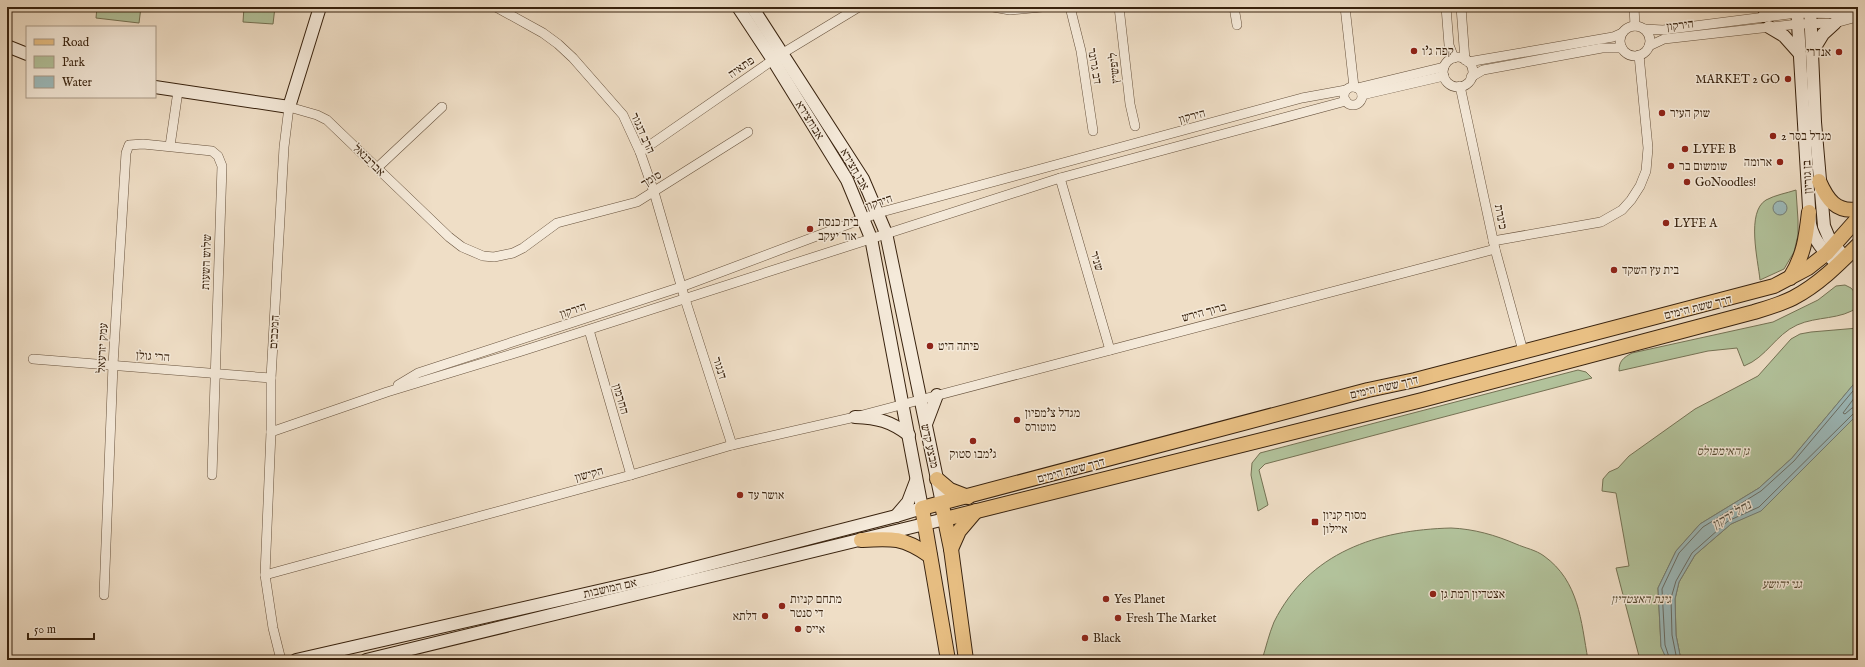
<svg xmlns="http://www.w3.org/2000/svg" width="1865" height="667" viewBox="0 0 1865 667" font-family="'IM FELL English','Frank Ruhl Libre',serif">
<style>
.green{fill:#b2c29b;stroke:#757254}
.water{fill:#9cbbbd;stroke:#747e77}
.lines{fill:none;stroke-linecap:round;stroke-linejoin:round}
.shore{stroke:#6a6e66;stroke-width:1}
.street-casing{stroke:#66513c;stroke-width:10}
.secondary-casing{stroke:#38220e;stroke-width:14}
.primary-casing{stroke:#38220e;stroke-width:16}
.street{stroke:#f5eada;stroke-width:9}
.secondary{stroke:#f5eada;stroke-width:12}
.primary{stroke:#e8bf83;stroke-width:14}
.poi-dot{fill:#8f2418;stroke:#f5eada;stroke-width:1.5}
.labels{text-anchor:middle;stroke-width:3;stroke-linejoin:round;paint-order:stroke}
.street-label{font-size:12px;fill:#38220e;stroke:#f5eada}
.poi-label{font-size:12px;fill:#38220e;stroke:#f5eada;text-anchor:start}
.park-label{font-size:12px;font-style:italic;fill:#564a31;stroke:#f5eada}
.water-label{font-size:13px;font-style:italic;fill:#565043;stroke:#f5eada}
</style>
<rect width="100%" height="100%" fill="#efdec6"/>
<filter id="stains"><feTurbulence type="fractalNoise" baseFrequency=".005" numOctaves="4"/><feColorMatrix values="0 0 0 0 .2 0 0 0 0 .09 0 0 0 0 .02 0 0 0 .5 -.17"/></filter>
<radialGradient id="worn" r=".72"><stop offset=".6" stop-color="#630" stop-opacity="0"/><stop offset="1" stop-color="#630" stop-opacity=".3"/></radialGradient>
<g class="green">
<polygon points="97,7 141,7 139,23 96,18"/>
<polygon points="244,7 275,7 273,24 243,22"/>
<path d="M1796 190 1798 220V235L1794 252 1784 269 1760 280C1758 260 1746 212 1766 200 1775 195 1787 193 1796 190Z"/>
<path d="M1845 285 1851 288 1857 295 1858 307C1841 320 1817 316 1797 325 1775 335 1767 357 1744 366L1737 348 1708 351 1619 371C1619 361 1623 358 1632 353L1773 322 1818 300 1836 286Z"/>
<polygon points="1858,328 1858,379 1792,458 1759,488 1700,524 1676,551 1658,588 1661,646 1667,660 1640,660 1616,568 1629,566 1616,493 1602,491 1603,479 1609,472 1618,468 1629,456 1695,409 1758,376 1791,339 1800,334 1811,332"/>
<polygon points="1578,370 1586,372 1592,378 1265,464 1259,470 1268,505 1258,511 1251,475 1252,463 1260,453"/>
<polygon points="1858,414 1858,660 1681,660 1676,635 1675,599 1679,582 1695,555 1731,524 1761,510"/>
<path d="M1451 528C1474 529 1495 535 1516 544 1525 548 1536 550 1544 556 1579 581 1581 621 1588 660H1262C1266 647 1269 634 1274 622 1309 552 1377 530 1451 528Z"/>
</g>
<g class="water">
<circle cx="1780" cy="208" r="7"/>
<polygon points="1858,379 1858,414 1761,511 1731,524 1695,555 1679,582 1675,599 1676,635 1681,660 1667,660 1661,647 1658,588 1676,551 1700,524 1759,488 1792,458"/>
</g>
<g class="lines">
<g class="shore">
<polyline points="1858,393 1843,413 1845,414 1852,408 1858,407"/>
<polyline points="1670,660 1665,645 1662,589 1679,553 1703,527 1761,491 1794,461 1858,385"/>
<polyline points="1677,660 1672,635 1671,598 1676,581 1692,553 1728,521 1759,507 1854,413 1858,412"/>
</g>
<defs>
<g id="street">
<polyline points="496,7 543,33 558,44 573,58 623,115 640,152 654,192 685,299 732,445"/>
<polyline points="993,7 1010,10 1042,7"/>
<polyline points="1070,7 1081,51 1093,131"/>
<polyline points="1119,7 1130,104 1135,126"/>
<polyline points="1234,7 1237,25"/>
<polyline points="1345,7 1354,87"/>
<polyline points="1446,7 1449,45 1454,58"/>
<polyline points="1461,7 1465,60"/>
<polyline points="1634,7 1635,26"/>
<circle cx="1635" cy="41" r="15"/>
<polyline points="1645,29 1663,30 1797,13 1858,14"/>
<polyline points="1649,46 1664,39 1798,24 1835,23 1857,17"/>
<circle cx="1458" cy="72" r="15"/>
<polyline points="1468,62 1613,37 1622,33"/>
<polyline points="1471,77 1483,70 1602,48 1622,48"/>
<polyline points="1460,86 1495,249 1523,351"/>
<circle cx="1353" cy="96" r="9"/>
<polyline points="1357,88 1444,67"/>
<polyline points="1362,95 1444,76"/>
<polyline points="170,146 178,91"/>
<polyline points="640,152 783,53 859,7"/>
<polyline points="377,168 442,107"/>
<polyline points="1060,178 1110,350"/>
<polyline points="1493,241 1601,222 1622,210 1631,200 1640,186 1646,171 1648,148 1639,55"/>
<polyline points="589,330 631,475"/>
<polyline points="33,359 271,378"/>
<polyline points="398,385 418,373 681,287 878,213 1302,98 1346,90"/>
<polyline points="271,432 387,392 522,351 1060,178 1346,101"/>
<polyline points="265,575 631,475 732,445 855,417 1495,249"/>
<polyline points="104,595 113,365 126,153 129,145 143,144 212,151 218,156 222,166 212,475"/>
<polyline points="281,660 273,628 265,575 271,432 271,378 284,147 289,107 317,115 327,120 449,237 462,247 483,256 494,257 513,253 523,248 557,223 637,202 748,132"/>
</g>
<g id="secondary">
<polyline points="752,7 863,179 886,233 942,503"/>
<path d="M1797 7 1810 224C1814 242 1825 252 1838 265"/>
<polyline points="1810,7 1815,122 1824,226 1829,238 1845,258"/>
<polyline points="1764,16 1777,7"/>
<polyline points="1769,27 1784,36 1800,54"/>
<polyline points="7,46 27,54"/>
<polyline points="1812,52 1823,34 1835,23"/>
<polyline points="155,87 289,107 320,7"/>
<path d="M855 417C878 418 890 421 909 435"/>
<polyline points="926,424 937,395"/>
<polyline points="896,516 908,502 916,481"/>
<polyline points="296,660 655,578 896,516 922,508 871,238 847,180 773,60 738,7"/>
<polyline points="366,660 945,519"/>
</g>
<g id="primary">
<path d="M1819 181C1827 199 1836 213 1858 209"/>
<path d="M1790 278C1804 255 1806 238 1809 212"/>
<polyline points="937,479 950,490 968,497"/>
<polyline points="943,510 951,549 966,660"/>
<path d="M945 519 1422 400 1754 312C1767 308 1781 304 1793 298 1818 285 1838 265 1858 245"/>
<path d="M861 540C892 538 903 537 930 556"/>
<polyline points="951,549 959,531 976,511"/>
<polyline points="948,660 922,508 1368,390 1415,380 1774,286 1808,268 1827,253 1858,218"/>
</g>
</defs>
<use href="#street" class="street-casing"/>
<use href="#secondary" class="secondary-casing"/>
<use href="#primary" class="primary-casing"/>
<use href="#street" class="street"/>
<use href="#secondary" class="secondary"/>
<use href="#primary" class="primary"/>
</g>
<g class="poi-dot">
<circle cx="1414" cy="51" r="4"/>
<circle cx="1839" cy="52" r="4"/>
<circle cx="1788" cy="79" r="4"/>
<circle cx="1662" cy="113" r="4"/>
<circle cx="1773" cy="136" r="4"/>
<circle cx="1685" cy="149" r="4"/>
<circle cx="1780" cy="162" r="4"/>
<circle cx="1671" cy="166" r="4"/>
<circle cx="1687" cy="182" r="4"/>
<circle cx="1666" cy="223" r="4"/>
<circle cx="810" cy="229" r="4"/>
<circle cx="1614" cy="270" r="4"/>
<circle cx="930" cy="346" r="4"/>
<circle cx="1017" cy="420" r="4"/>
<circle cx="973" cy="441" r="4"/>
<circle cx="740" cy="495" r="4"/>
<rect x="1311" y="518" width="8" height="8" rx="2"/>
<circle cx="1433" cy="594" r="4"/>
<circle cx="1106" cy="599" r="4"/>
<circle cx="782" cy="606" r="4"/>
<circle cx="765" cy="616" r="4"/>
<circle cx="1118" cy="618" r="4"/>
<circle cx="798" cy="629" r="4"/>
<circle cx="1085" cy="638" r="4"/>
</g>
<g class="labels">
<g class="street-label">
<text transform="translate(1680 25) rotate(-7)" y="4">הירקון</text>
<text transform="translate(1095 66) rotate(80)" y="4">דב גרונר</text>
<text transform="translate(741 67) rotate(-35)" y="4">פתאיה</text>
<text transform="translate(1114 68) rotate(-96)" y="4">ליפשיץ</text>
<text transform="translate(1192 116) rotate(-15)" y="4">הירקון</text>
<text transform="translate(810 120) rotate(58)" y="4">אבוחצירא</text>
<text transform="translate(643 133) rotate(66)" y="4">הרב דנגור</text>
<text transform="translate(369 160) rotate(45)" y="4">אברבנאל</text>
<text transform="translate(855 169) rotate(60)" y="4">אבו חצירא</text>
<text transform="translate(1807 177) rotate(-93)" y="4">בן גוריון</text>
<text transform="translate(651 179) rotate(-32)" y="4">סומך</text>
<text transform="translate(879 202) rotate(-19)" y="4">הירקון</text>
<text transform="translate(1501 217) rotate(79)" y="4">כינרת</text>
<text transform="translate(1097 261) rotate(74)" y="4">שניר</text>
<text transform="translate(206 262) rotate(-88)" y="4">שלוש השעות</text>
<text transform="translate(1698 307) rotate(-14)" y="4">דרך ששת הימים</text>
<text transform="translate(573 310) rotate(-18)" y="4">הירקון</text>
<text transform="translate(1204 312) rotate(-15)" y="4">ברוך הירש</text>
<text transform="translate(274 332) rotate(-87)" y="4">המכבים</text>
<text transform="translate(102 348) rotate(-87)" y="4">עמק יזרעאל</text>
<text transform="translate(153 356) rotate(4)" y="4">הרי גולן</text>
<text transform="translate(720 368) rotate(72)" y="4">דנגור</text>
<text transform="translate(1384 387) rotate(-13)" y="4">דרך ששת הימים</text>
<text transform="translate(621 399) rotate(74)" y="4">החרמון</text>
<text transform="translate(930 446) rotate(77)" y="4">מבצע קדש</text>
<text transform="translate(1071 470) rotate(-15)" y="4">דרך ששת הימים</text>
<text transform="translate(589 474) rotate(-15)" y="4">הקישון</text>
<text transform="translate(610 588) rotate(-13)" y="4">אם המושבות</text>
</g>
<g class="poi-label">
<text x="1422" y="55">קפה ג'ו</text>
<text x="1831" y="56" text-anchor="end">אנדרי</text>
<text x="1780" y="83" text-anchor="end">MARKET 2 GO</text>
<text x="1670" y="117">שוק העיר</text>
<text x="1781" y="140">מגדל בסר 2</text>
<text x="1693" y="153">LYFE B</text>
<text x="1772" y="166" text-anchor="end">ארומה</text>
<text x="1679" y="170">שומשום בר</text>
<text x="1695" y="186">GoNoodles!</text>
<text x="818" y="226">בית כנסת<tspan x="818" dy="14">אור יעקב</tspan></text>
<text x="1674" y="227">LYFE A</text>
<text x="1622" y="274">בית עץ השקד</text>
<text x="938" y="350">פיתה היט</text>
<text x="1025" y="417">מגדל צ'מפיון<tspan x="1025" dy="14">מוטורס</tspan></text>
<text x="973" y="458" text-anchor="middle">ג'מבו סטוק</text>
<text x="748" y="499">אושר עד</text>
<text x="1323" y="519">מסוף קניון<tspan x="1323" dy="14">איילון</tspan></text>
<text x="1441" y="598">אצטדיון רמת גן</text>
<text x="790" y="603">מתחם קניות<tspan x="790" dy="14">די סנטר</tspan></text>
<text x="1114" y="603">Yes Planet</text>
<text x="757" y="620" text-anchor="end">דלתא</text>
<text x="1126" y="622">Fresh The Market</text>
<text x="806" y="633">אייס</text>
<text x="1093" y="642">Black</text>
</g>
<g class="park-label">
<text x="1723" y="455">גן האימפולס</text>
<text x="1782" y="588">גני יהושע</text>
<text x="1641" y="603">גינת האצטדיון</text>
</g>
<g class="water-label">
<text transform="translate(1731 514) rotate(-31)" y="5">נחל ירקון</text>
</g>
</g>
<rect width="1865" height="667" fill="none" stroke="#efdec6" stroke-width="24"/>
<rect x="8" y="8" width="1849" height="651" fill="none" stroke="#38220e" stroke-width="2"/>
<rect x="12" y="12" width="1841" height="643" fill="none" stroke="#38220e"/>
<rect x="26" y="26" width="130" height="72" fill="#f5eada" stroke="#a99a88"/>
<rect x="34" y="39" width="20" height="6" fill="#e8bf83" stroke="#a99a88"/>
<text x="62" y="46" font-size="12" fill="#38220e">Road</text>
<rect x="34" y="56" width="20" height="12" fill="#b2c29b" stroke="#a99a88"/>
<text x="62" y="66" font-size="12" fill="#38220e">Park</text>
<rect x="34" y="76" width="20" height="12" fill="#9cbbbd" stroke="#a99a88"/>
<text x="62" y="86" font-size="12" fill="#38220e">Water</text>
<path d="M28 633v6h66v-6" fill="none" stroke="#38220e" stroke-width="2"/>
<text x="34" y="633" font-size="12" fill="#38220e" stroke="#f5eada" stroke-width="3" paint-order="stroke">50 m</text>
<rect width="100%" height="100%" filter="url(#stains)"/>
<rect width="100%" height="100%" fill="url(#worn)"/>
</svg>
